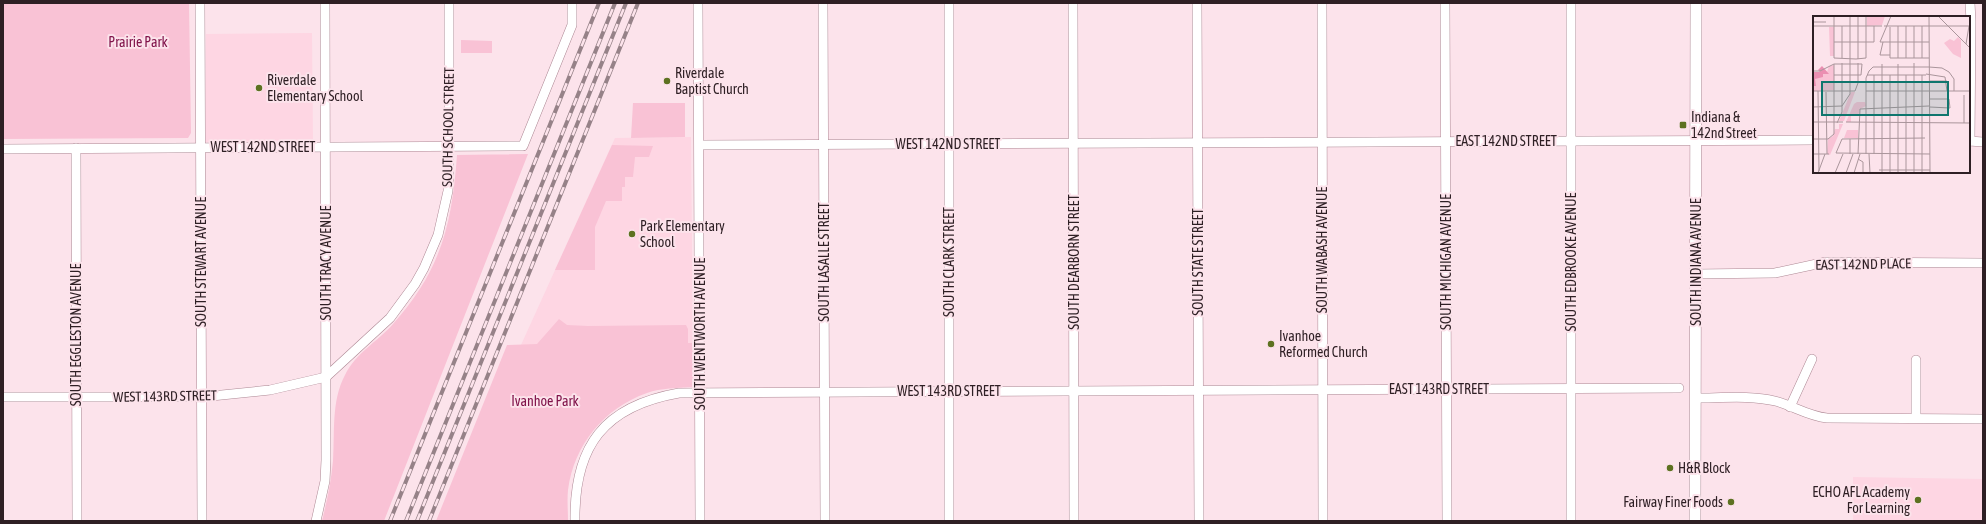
<svg xmlns="http://www.w3.org/2000/svg" width="1986" height="524" viewBox="0 0 1986 524" font-family="'Asap Condensed',sans-serif">
<style>
.built{fill:#fed6e3}
.green{fill:#f9c2d5}
.lines{fill:none;stroke-linecap:round;stroke-linejoin:round}
.minor-casing{stroke:#ad8894;stroke-width:10}
.major-casing{stroke:#ad8894;stroke-width:12}
.minor{stroke:#fff;stroke-width:9}
.major{stroke:#fff;stroke-width:11}
.rail-casing{stroke:#968288;stroke-width:4}
.rail{stroke:#fce3eb;stroke-width:2.5;stroke-dasharray:8;stroke-linecap:butt}
.poi-dot{fill:#5d7120;stroke:#fce3eb;stroke-width:1.5}
.labels{text-anchor:middle;stroke-width:4;stroke-linejoin:round;paint-order:stroke}
.park-label{font-size:14px;fill:#81144b;stroke:#fce3eb}
.poi-label{font-size:14px;fill:#2e1f24;stroke:#fce3eb;text-anchor:start}
.street-label{font-size:14px;fill:#2e1f24;stroke:#fce3eb}
.inset-road{fill:none;stroke:#aa959b;stroke-width:1}
.view{fill:#0f766e;fill-opacity:0.15;stroke:#0f766e;stroke-width:2}
.inset-edge{fill:none;stroke:#2e1f24;stroke-width:2}
</style>
<rect width="100%" height="100%" fill="#fce3eb"/>
<g class="built">
<polygon points="312,33 313,141 206,142 206,34"/>
<polygon points="691,137 693,343 521,345 615,138"/>
<polygon points="1853,477 1983,479 1983,521 1853,521"/>
</g>
<g class="green">
<polygon points="3,3 189,3 191,133 188,138 3,139"/>
<polygon points="461,40 492,41 492,53 461,53"/>
<polygon points="633,103 685,103 685,137 631,138"/>
<polygon points="612,145 653,146 649,157 635,157 633,177 625,177 625,187 622,187 622,201 606,201 595,227 595,270 555,270"/>
<path d="M528 154 384 521H322C327 501 331 482 333 461 335 433 331 401 345 375 355 354 378 341 393 324 441 270 452 225 457 155Z"/>
<path d="M559 319 567 325 588 326 686 325 688 329V343H693V387C678 388 661 388 647 393 604 408 574 445 568 490 567 500 568 511 568 521H436L507 345 537 344Z"/>
</g>
<g class="lines">
<defs>
<g id="minor">
<polyline points="200,3 202,521"/>
<polyline points="698,3 700,521"/>
<polyline points="823,3 825,521"/>
<polyline points="949,3 949,521"/>
<polyline points="1073,3 1074,521"/>
<polyline points="1197,3 1199,521"/>
<polyline points="1322,3 1323,521"/>
<polyline points="1445,3 1447,521"/>
<polyline points="1571,3 1571,521"/>
<polyline points="1970,3 1971,21 1970,141"/>
<polyline points="1969,141 1983,142"/>
<polyline points="700,145 1814,140"/>
<polyline points="76,148 77,521"/>
<polyline points="3,149 523,146 572,25 572,3"/>
<polyline points="1696,274 1775,273 1826,262 1983,263"/>
<polyline points="1916,360 1916,418"/>
<polyline points="3,397 202,397 270,390 326,377 390,318 415,284 424,268 438,235 448,191 449,171 449,3"/>
<path d="M1696 398C1721 398 1751 395 1775 401 1794 406 1808 416 1827 418L1983 419"/>
<polyline points="1790,407 1812,359"/>
<polyline points="316,521 325,481 326,460 325,3"/>
<path d="M575 521C574 446 604 406 679 393L1679 388"/>
</g>
<polyline id="major" points="1695,521 1696,3"/>
</defs>
<use href="#minor" class="minor-casing"/>
<use href="#major" class="major-casing"/>
<use href="#minor" class="minor"/>
<use href="#major" class="major"/>
<defs>
<g id="rail">
<polyline points="390,521 599,3"/>
<polyline points="406,521 615,3"/>
<polyline points="417,521 626,3"/>
<polyline points="429,521 638,3"/>
</g>
</defs>
<use href="#rail" class="rail-casing"/>
<use href="#rail" class="rail"/>
</g>
<g class="poi-dot">
<circle cx="667" cy="81" r="4"/>
<circle cx="259" cy="88" r="4"/>
<rect x="1679" y="121" width="8" height="8" rx="2"/>
<circle cx="632" cy="234" r="4"/>
<circle cx="1271" cy="344" r="4"/>
<circle cx="1670" cy="468" r="4"/>
<circle cx="1918" cy="500" r="4"/>
<circle cx="1731" cy="502" r="4"/>
</g>
<g class="labels">
<g class="park-label">
<text x="138" y="47">Prairie Park</text>
<text x="545" y="406">Ivanhoe Park</text>
</g>
<g class="poi-label">
<text x="675" y="78">Riverdale<tspan x="675" dy="16">Baptist Church</tspan></text>
<text x="267" y="85">Riverdale<tspan x="267" dy="16">Elementary School</tspan></text>
<text x="1691" y="122">Indiana &amp;<tspan x="1691" dy="16">142nd Street</tspan></text>
<text x="640" y="231">Park Elementary<tspan x="640" dy="16">School</tspan></text>
<text x="1279" y="341">Ivanhoe<tspan x="1279" dy="16">Reformed Church</tspan></text>
<text x="1678" y="473">H&amp;R Block</text>
<text x="1910" y="497" text-anchor="end">ECHO AFL Academy<tspan x="1910" dy="16">For Learning</tspan></text>
<text x="1723" y="507" text-anchor="end">Fairway Finer Foods</text>
</g>
<g class="street-label">
<text transform="translate(448 127) rotate(-89)" y="5">SOUTH SCHOOL STREET</text>
<text x="1506" y="146">EAST 142ND STREET</text>
<text x="948" y="149">WEST 142ND STREET</text>
<text x="263" y="152">WEST 142ND STREET</text>
<text transform="translate(1322 250) rotate(-90)" y="5">SOUTH WABASH AVENUE</text>
<text transform="translate(201 262) rotate(-90)" y="5">SOUTH STEWART AVENUE</text>
<text transform="translate(824 262) rotate(-90)" y="5">SOUTH LASALLE STREET</text>
<text transform="translate(949 262) rotate(-90)" y="5">SOUTH CLARK STREET</text>
<text transform="translate(1074 262) rotate(-90)" y="5">SOUTH DEARBORN STREET</text>
<text transform="translate(1198 262) rotate(-90)" y="5">SOUTH STATE STREET</text>
<text transform="translate(1446 262) rotate(-90)" y="5">SOUTH MICHIGAN AVENUE</text>
<text transform="translate(1571 262) rotate(-90)" y="5">SOUTH EDBROOKE AVENUE</text>
<text transform="translate(1696 262) rotate(-90)" y="5">SOUTH INDIANA AVENUE</text>
<text transform="translate(326 263) rotate(-90)" y="5">SOUTH TRACY AVENUE</text>
<text transform="translate(1863 264) rotate(-1)" y="5">EAST 142ND PLACE</text>
<text transform="translate(700 334) rotate(-90)" y="5">SOUTH WENTWORTH AVENUE</text>
<text transform="translate(76 335) rotate(-90)" y="5">SOUTH EGGLESTON AVENUE</text>
<text x="1439" y="394">EAST 143RD STREET</text>
<text x="949" y="396">WEST 143RD STREET</text>
<text transform="translate(165 396) rotate(-1)" y="5">WEST 143RD STREET</text>
</g>
</g>
<g transform="translate(1813 16)">
<rect width="157" height="157" fill="#fce3eb"/>
<path d="M54 0H72L69 9 54 10ZM16 11H21V40H17ZM145 21 148 24V42L140 38 131 27 137 23 141 25ZM21 49V74L0 75 2 63 13 56 12 53 14 56 16 50ZM38 76H42L31 105H26ZM44 86H52L53 90 47 93 45 100H38V106H33L41 88ZM26 108H30L17 139 14 138 15 123 20 120 22 113H26ZM34 114H45V122H31Z" fill="#f9c2d5"/>
<path d="M9 50 16 58H10V61L2 63 3 70H0V56H7L5 54Z" fill="#eb8fb2"/>
<path class="inset-road" d="M21 0V42L43 43 53 42V0M78 0 67 26H116M116 0 117 157M125 0 157 32M0 6H13M0 10H69M29 10V42M71 10H157M85 10V42M93 10V42M101 10V42M109 10V42M77 11V42H116M21 26H61V10M70 26 67 39H77M153 28 156 10M45 43V0M101 47V157M69 48V157M85 48V157M116 51 129 52 136 56 141 63V75M0 55H7L21 48M113 58 132 61M54 59H113M61 59V138M77 59V157M93 59V157M109 59V157M132 61 134 75M117 65H134M0 75H42L45 67V47M5 75 6 155M53 75H157M13 76 14 138M29 90 37 78V0M0 91 29 90M117 91 137 92 136 83H117M0 106H30M33 106 157 107M24 107 29 96V47M151 107V79M112 122 29 123 23 137 117 138M0 123H15L21 118V48H49L48 59H21M37 123V138M0 138H16M45 138 47 93 116 90M53 138V62L56 55 60 51H116M56 138 57 157M45 143 50 146V157M66 154H117M5 157 12 138M22 157 30 138M33 157 40 138M41 157 47 138"/>
<path class="view" d="M9 66H135V99H9Z"/>
<rect width="157" height="157" class="inset-edge"/>
</g>
<rect width="1986" height="524" fill="none" stroke="#2e1f24" stroke-width="8"/>
</svg>
